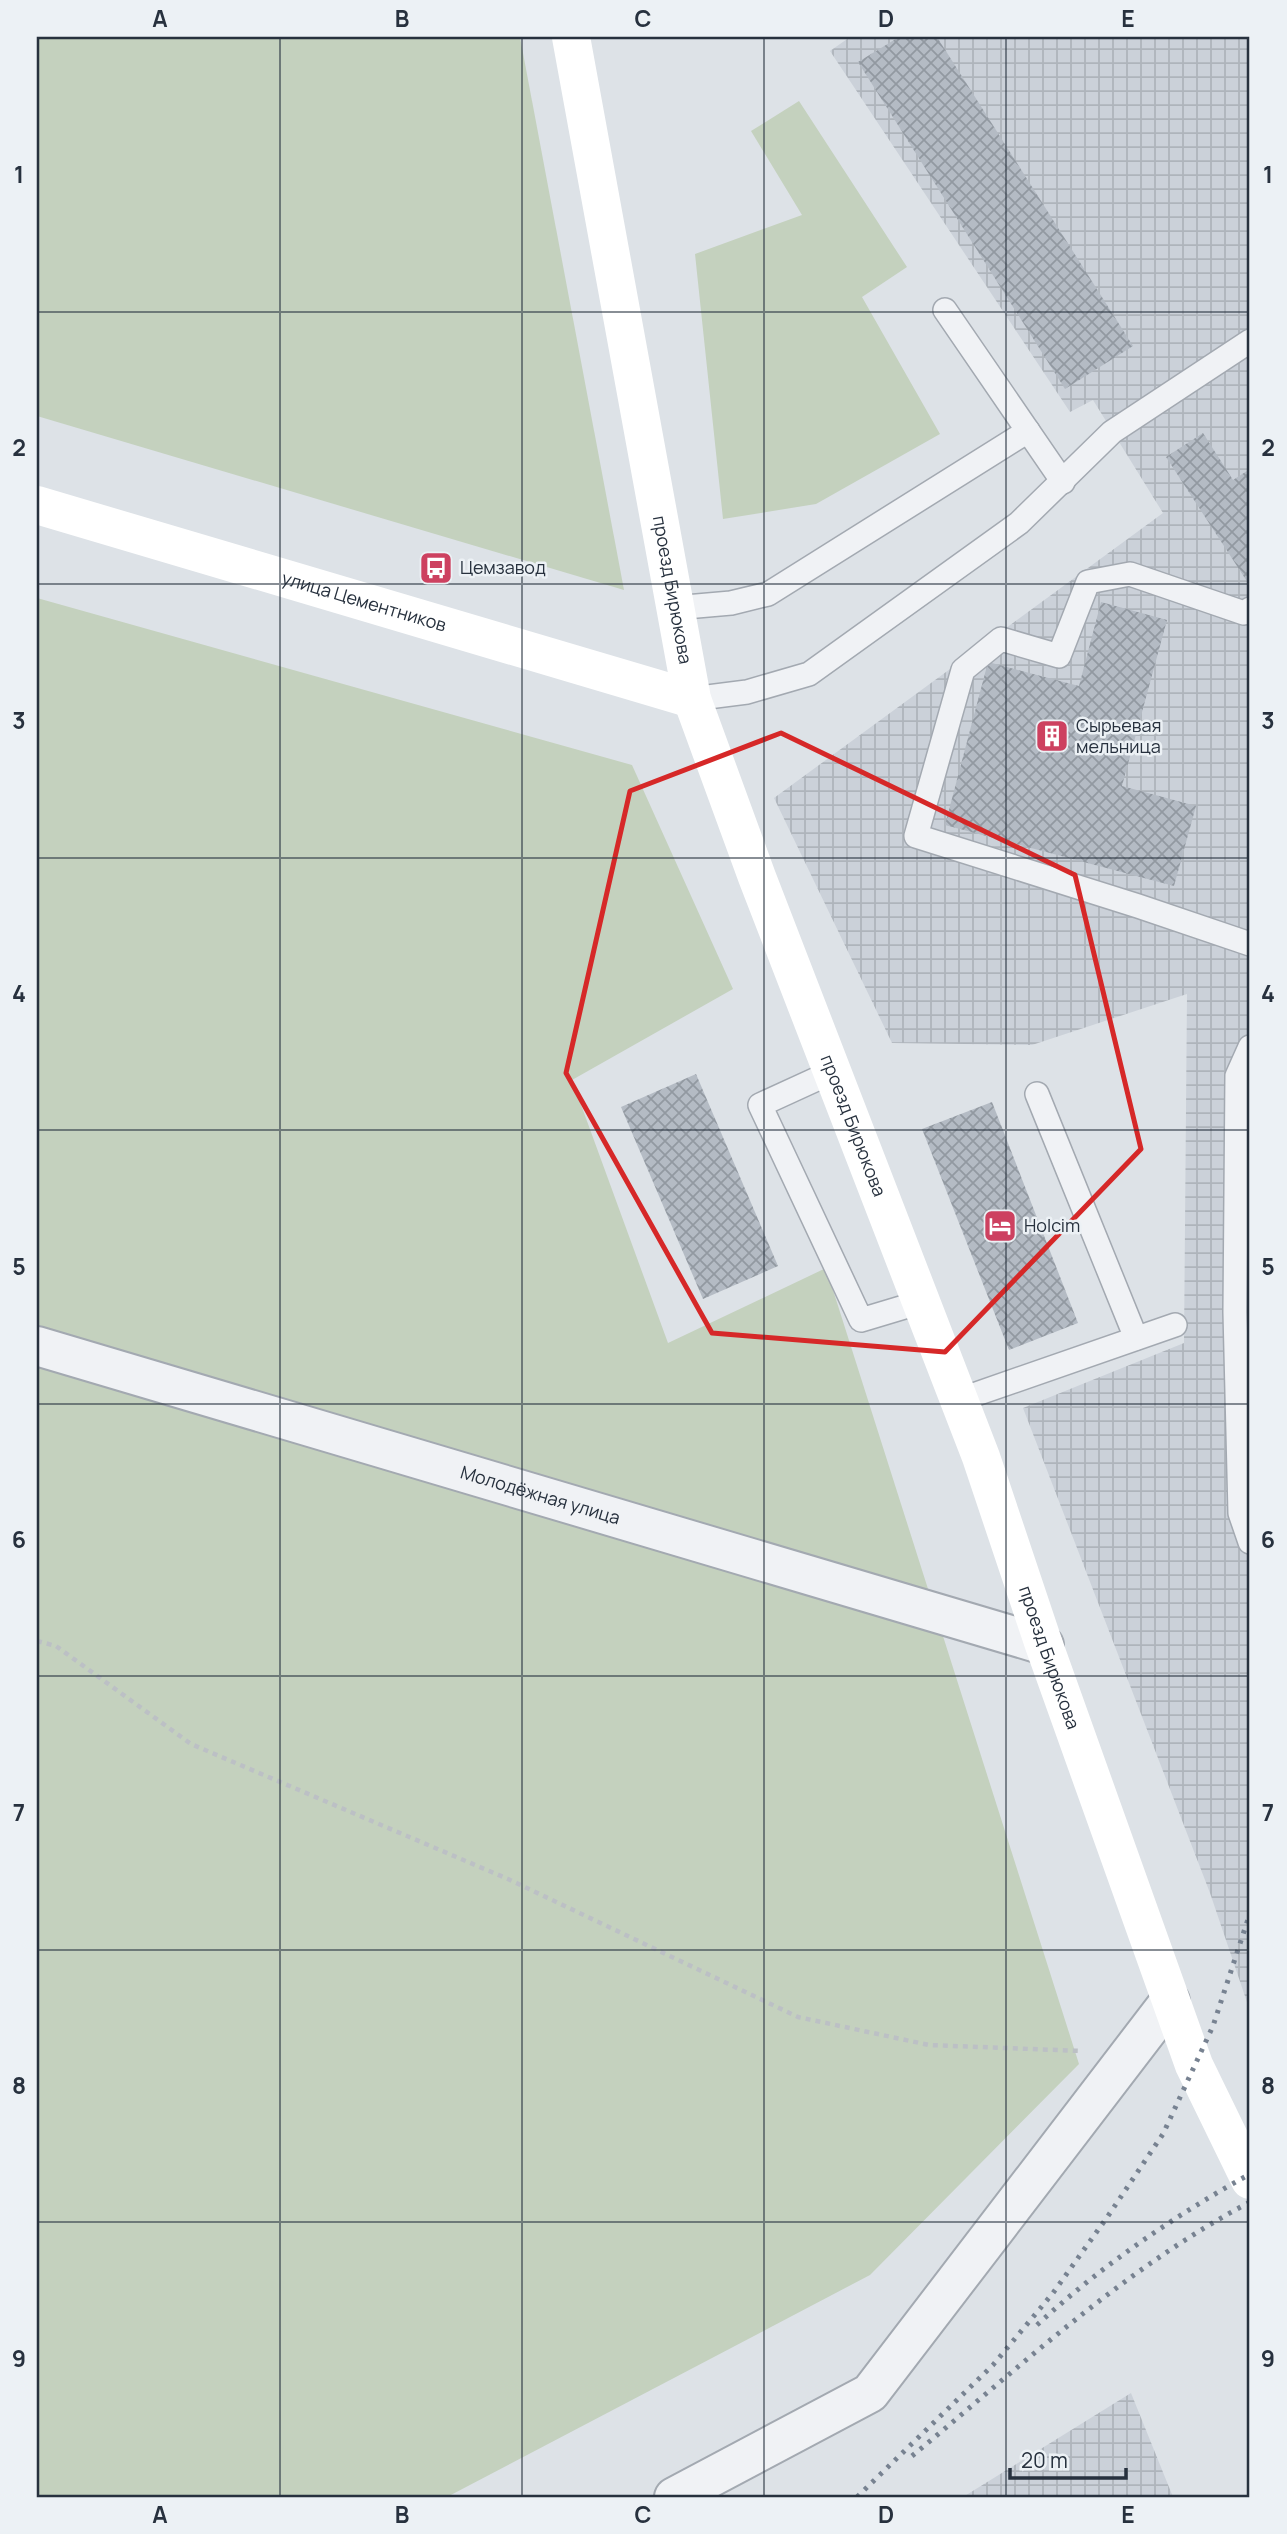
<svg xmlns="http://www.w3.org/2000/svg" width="1287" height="2534" viewBox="0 0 1287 2534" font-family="Manrope,sans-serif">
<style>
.industrial{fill:url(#industrial-grid)}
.park{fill:#c4d1be}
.building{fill:url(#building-cross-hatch)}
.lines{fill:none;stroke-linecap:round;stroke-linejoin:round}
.lane-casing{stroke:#a3a9b1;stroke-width:26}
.street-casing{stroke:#a3a9b1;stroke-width:42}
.path{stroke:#bcc0c5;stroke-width:4.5;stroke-dasharray:5 5;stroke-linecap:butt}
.lane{stroke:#f0f2f5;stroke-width:23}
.street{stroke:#f0f2f5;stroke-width:38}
.secondary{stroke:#fff;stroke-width:38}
.rail{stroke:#778291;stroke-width:5;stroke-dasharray:3.5 7;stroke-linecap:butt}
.marked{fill:none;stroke:#d62828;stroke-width:5;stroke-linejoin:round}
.grid{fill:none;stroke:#27313e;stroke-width:2;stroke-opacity:0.55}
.labels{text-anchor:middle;stroke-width:5;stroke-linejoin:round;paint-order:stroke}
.poi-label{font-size:18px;fill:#27313e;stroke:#ecf1f5;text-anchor:start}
.street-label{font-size:18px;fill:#27313e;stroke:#ecf1f5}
.neatline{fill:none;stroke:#27313e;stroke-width:2.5}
.grid-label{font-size:23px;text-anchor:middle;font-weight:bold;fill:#27313e}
</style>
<defs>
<pattern id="industrial-grid" width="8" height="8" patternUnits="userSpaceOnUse" patternTransform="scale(1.75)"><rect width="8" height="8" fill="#cbd1d9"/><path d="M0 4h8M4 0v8" fill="none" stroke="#aeb4bb"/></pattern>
<pattern id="building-cross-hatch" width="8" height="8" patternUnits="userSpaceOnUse" patternTransform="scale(1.75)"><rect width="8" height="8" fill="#b4bbc4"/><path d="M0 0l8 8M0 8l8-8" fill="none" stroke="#9299a1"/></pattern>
</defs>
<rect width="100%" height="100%" fill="#dde2e7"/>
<g class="industrial">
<polygon points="850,37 1250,37 1250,2011 1210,1893 1023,1408 1184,1343 1187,994 1032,1045 892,1043 774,798 1163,513 1093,400 1070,412 830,51"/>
<polygon points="1131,2393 1173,2497 963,2497"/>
</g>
<g class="park">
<polygon points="37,37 520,37 624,590 37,416"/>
<polygon points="799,101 907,267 862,297 940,434 816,504 723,519 695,254 802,215 751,131"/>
<polygon points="37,598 632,765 733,989 572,1080 668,1343 826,1268 1079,2064 870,2275 447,2497 37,2497"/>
</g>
<g class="building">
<polygon points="899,37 937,37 1133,346 1065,389 858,62"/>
<polygon points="1203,433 1233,480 1250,469 1250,586 1166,457"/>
<polygon points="1101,602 1167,620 1122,786 1196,806 1174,886 945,825 988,662 1079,686"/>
<polygon points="696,1074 778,1266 703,1299 621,1107"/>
<polygon points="992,1102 1078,1323 1009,1350 922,1129"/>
</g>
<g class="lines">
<defs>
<g id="lane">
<polyline points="945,310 1063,482"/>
<polyline points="674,608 731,603 768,594 1028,431"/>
<polyline points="1250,609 1244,613 1130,574 1088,582 1059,656 1001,639 963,670 916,836 1138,906 1250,944"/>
<polyline points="692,699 747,692 809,674 1019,523 1112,432 1250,341"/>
<polyline points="1250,1047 1237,1076 1235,1312 1240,1513 1250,1542"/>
<polyline points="832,1072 760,1105 861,1320 921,1302"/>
<polyline points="1037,1094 1136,1338"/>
<polyline points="959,1400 1175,1325"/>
</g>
<g id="street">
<path id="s1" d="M37 1346 1044 1645"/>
<polyline points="674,2497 870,2393 1170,2001"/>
</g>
</defs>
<use href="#lane" class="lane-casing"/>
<use href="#street" class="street-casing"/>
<polyline class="path" points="37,1641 56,1646 191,1744 508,1879 798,2017 929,2045 1082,2051"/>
<use href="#lane" class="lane"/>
<use href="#street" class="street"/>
<g class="secondary">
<path id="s2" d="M571 37 692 699 757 877 981 1457 1044 1645 1194 2065 1250 2180"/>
<path id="s3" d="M37 505 692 699"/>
</g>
<g class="rail">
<path d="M1037 2325C1101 2266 1174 2216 1250 2174"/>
<path d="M912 2456C1021 2366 1125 2268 1250 2202"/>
<polyline points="857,2497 993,2365 1053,2293 1108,2216 1163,2134 1213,2026 1250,1913"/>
</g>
</g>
<path class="marked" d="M781 733 1075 875 1141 1149 945 1352 712 1333 566 1073 630 791Z"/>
<path class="grid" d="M280 37V2497M522 37V2497M764 37V2497M1006 37V2497M37 312H1250M37 584H1250M37 858H1250M37 1130H1250M37 1404H1250M37 1676H1250M37 1950H1250M37 2222H1250"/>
<defs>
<symbol id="bus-square" viewBox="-11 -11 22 22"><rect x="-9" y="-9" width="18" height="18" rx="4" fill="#cd4160" stroke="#ecf1f5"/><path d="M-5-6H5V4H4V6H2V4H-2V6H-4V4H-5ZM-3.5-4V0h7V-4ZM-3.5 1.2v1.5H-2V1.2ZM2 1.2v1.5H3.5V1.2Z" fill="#fff"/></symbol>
<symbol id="building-square" viewBox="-11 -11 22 22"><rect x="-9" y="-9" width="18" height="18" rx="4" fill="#cd4160" stroke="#ecf1f5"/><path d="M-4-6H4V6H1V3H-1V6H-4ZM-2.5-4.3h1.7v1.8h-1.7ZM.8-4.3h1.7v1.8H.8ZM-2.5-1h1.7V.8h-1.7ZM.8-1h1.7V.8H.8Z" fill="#fff"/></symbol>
<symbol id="hotel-square" viewBox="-11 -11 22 22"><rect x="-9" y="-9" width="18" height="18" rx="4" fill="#cd4160" stroke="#ecf1f5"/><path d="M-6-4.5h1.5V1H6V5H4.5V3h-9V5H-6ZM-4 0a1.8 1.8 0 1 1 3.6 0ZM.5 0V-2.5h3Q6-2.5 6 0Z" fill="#fff"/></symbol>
</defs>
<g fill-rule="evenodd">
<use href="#bus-square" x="417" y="549" width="38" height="38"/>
<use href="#building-square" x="1033" y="717" width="38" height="38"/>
<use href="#hotel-square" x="981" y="1207" width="38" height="38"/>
</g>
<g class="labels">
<g class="poi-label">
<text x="460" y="574">Цемзавод</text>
<text x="1076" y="732">Сырьевая<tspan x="1076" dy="21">мельница</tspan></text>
<text x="1024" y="1232">Holcim</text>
</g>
<g class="street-label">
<text dy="6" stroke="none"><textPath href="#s2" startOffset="562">проезд Бирюкова</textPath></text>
<text dy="6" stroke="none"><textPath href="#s3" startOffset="341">улица Цементников</textPath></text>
<text dy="6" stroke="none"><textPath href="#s2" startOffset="1129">проезд Бирюкова</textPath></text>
<text dy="6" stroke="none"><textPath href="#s1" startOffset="525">Молодёжная улица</textPath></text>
<text dy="6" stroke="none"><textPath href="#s2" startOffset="1696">проезд Бирюкова</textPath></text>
</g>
</g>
<rect width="1287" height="2534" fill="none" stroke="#ecf1f5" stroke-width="77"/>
<path d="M1010 2468v10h116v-10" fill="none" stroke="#27313e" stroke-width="3.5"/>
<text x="1021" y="2468" font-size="21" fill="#27313e" stroke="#ecf1f5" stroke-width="5" paint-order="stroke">20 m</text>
<rect x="38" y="38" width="1210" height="2458" class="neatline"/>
<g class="grid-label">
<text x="160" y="27">A</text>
<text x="402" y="27">B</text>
<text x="643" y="27">C</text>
<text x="886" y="27">D</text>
<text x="1128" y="27">E</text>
<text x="19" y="183">1</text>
<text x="1268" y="183">1</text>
<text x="19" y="456">2</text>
<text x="1268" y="456">2</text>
<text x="19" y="729">3</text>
<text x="1268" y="729">3</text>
<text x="19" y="1002">4</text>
<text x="1268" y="1002">4</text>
<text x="19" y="1275">5</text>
<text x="1268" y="1275">5</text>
<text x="19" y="1548">6</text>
<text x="1268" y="1548">6</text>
<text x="19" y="1821">7</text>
<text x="1268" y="1821">7</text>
<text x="19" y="2094">8</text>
<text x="1268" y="2094">8</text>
<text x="19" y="2367">9</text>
<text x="1268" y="2367">9</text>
<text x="160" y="2523">A</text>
<text x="402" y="2523">B</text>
<text x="643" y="2523">C</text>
<text x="886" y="2523">D</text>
<text x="1128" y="2523">E</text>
</g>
</svg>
